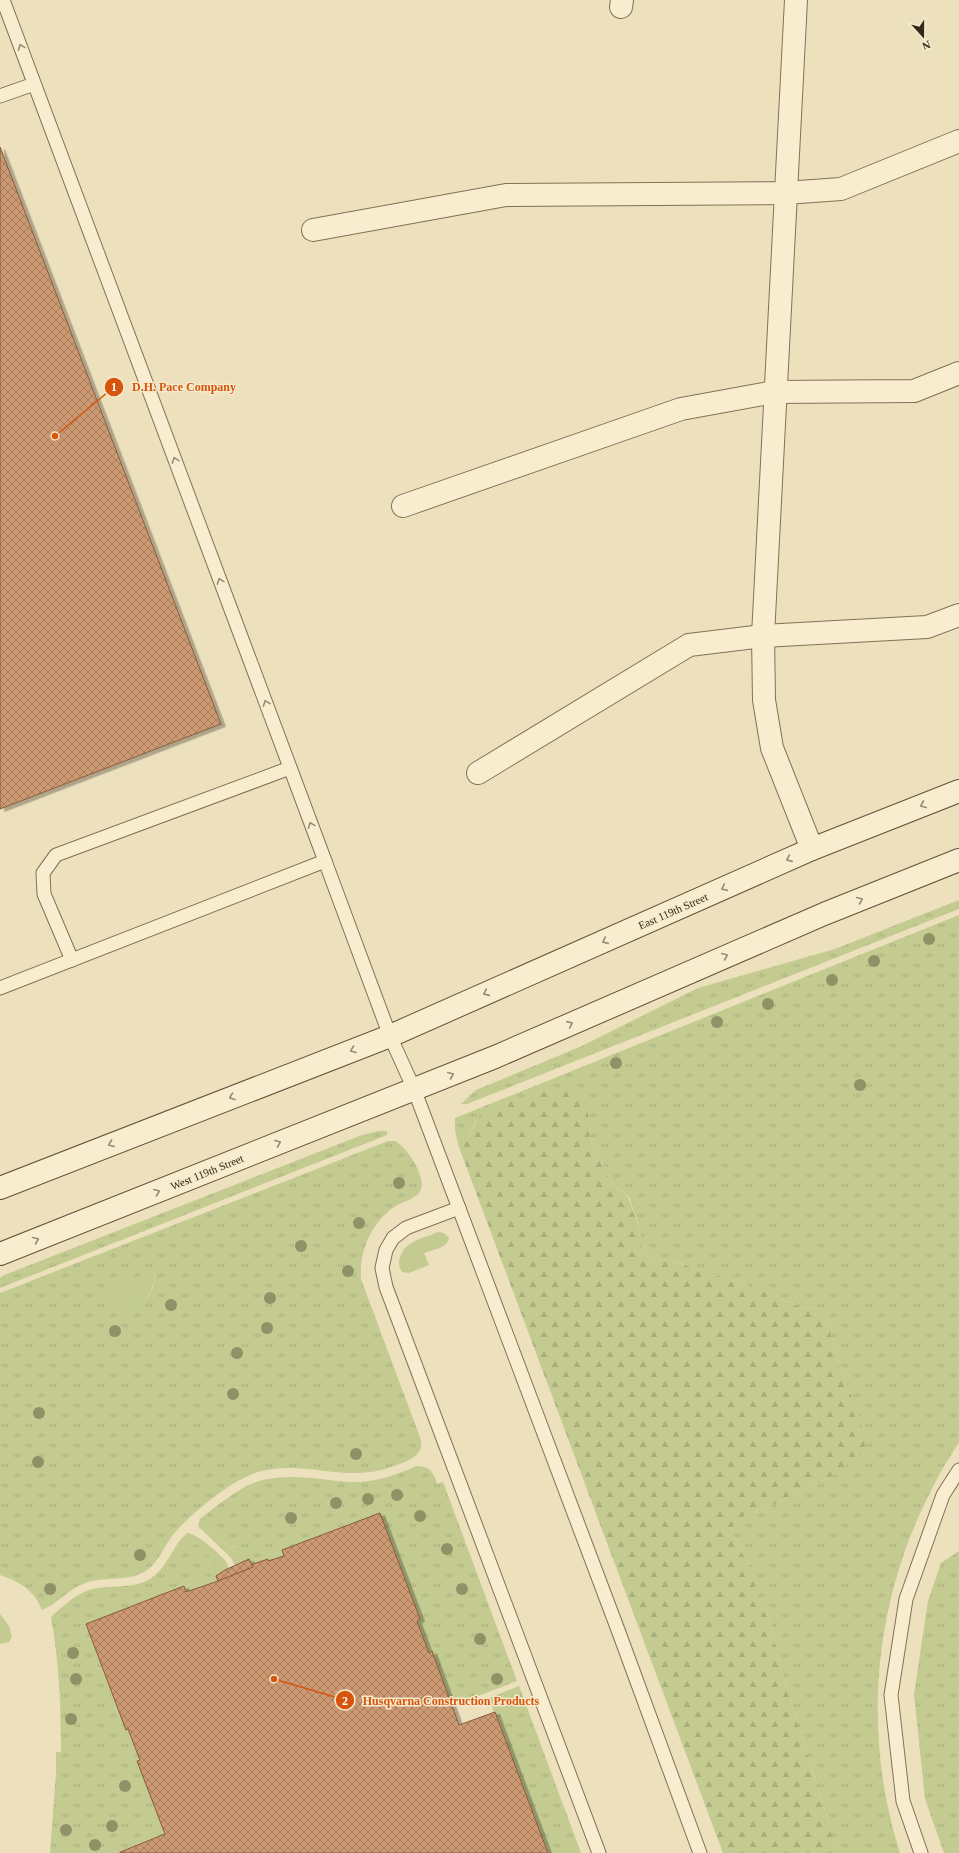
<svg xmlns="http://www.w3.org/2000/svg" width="959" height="1853" viewBox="0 0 959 1853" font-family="'Times New Roman',serif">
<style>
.grass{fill:url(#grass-tufts);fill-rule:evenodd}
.forest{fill:url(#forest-firs)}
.garden{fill:#c3cb91}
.building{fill:url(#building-cross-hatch);stroke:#845a3c;filter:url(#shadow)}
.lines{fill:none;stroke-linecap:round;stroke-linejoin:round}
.service-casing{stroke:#857056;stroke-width:15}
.minor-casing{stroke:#857056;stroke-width:24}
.secondary-casing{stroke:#665139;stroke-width:24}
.service{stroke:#f9edcf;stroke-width:13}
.minor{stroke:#f9edcf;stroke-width:22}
.secondary{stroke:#f9edcf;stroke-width:22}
.tree{fill:#909167}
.oneway{stroke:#968a75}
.labels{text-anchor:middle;stroke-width:3;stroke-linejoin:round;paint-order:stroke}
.street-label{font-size:11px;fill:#34281b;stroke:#f5eacc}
.leader{fill:none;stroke:#d6540e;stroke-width:1.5}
.callout-dot{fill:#d6540e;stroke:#f5eacc;stroke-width:1.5}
.mark-label{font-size:12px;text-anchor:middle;font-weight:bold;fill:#fff}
.callout-label{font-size:12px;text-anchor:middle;font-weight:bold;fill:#d6540e;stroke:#f5eacc;stroke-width:3;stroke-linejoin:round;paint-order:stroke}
</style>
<defs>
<pattern id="grass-tufts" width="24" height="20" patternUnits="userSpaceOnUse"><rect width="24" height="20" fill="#c3cb91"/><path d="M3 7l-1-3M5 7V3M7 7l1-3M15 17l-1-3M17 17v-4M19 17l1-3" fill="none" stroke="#a8ae7c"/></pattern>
<pattern id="forest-firs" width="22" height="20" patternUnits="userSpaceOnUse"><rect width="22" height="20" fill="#c3cb91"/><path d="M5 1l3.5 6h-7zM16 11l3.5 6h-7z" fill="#a8ae7c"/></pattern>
<pattern id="building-cross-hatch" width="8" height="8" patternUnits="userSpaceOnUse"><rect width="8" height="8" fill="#cc9972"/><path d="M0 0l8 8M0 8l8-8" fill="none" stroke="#a67d5d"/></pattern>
<filter id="shadow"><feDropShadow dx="4.5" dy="2.5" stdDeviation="0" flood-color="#0004"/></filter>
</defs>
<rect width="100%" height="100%" fill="#ede0bc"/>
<g class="grass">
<polygon points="959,900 959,909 467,1104 461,1104 476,1090 582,1046 698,988 835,949"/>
<path d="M959 915V1443C944 1464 933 1486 922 1509 872 1617 864 1740 900 1853H838L776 1653 771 1624 755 1595V1571L741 1552 731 1529 742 1517 767 1508 832 1476 857 1409 837 1361 828 1319 819 1309 801 1307 753 1287 682 1264 652 1258 641 1252V1231L629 1197 611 1182 589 1136 590 1123 476 1121 467 1139 459 1147 455 1131V1118Z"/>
<polygon points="379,1131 387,1131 387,1135 0,1288 0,1278 2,1276 362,1135"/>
<path d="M388 1141H395C407 1147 431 1182 418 1194 412 1200 401 1202 394 1207 371 1223 359 1252 361 1279L421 1440C423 1453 413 1459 402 1463 392 1467 381 1471 370 1472 343 1476 316 1468 289 1468 280 1468 270 1469 262 1471 234 1477 190 1514 172 1536 163 1548 158 1564 144 1572 126 1582 105 1576 85 1583 69 1589 58 1603 42 1610 35 1591 19 1581 0 1575V1293ZM153 1272 155 1276C154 1292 147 1302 132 1308L98 1294C116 1287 134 1276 153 1272Z"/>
<path d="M417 1466C429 1466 434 1472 437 1484L443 1482 517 1681 452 1706 432 1652 429 1653 417 1621 420 1619 380 1514 251 1563 249 1557 236 1546 230 1548 212 1531 206 1514C223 1502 242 1485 263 1480 295 1472 327 1482 358 1482 380 1481 397 1474 417 1466Z"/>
<path d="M180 1540 186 1543H196L211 1557 208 1565 213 1573 212 1576 86 1624 126 1730 128 1729 140 1760 138 1762 165 1834 120 1851V1853H50L56 1773V1752H61C61 1706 59 1661 51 1617 62 1607 74 1595 89 1590 109 1584 131 1590 150 1579 164 1570 171 1553 180 1540Z"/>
<polygon points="959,1551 959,1853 944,1853 925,1799 914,1694 928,1601 941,1563"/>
<polygon points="519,1686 581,1853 548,1853 495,1712 494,1712 489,1698"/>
</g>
<polygon class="forest" points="556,1087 575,1093 586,1104 590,1123 589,1136 611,1182 628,1197 641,1231 641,1252 652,1258 682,1264 753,1287 801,1307 819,1309 828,1319 837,1361 857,1409 866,1444 859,1456 832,1476 767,1508 742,1517 731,1529 741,1552 755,1571 755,1595 771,1624 776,1653 838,1853 723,1853 459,1147 467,1139 482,1111"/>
<g class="garden">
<path d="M438 1232 444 1233 449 1238C447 1248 433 1250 424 1253L429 1265 409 1273 402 1272C399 1267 398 1263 400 1257 405 1241 424 1238 438 1232Z"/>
<path d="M153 1272 155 1276C151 1309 120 1323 98 1294 116 1287 133 1276 153 1272Z"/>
<polygon points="206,1514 209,1520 212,1531 230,1548 239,1546 247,1549 251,1562 282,1550 284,1556 268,1561 267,1559 237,1570 231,1558 198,1526 200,1519"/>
<path d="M187 1533C195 1532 223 1556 227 1563 228 1566 229 1570 230 1572L219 1580 186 1592 184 1587 213 1575 208 1565 211 1557 196 1543H186L180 1540Z"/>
<polygon points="0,1614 9,1626 12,1637 9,1642 0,1644"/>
</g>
<g class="building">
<polygon points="0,147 221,724 0,809"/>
<polygon points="380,1513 420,1619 417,1621 429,1653 432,1651 459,1725 495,1712 548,1853 120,1853 120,1852 165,1834 137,1761 140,1760 128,1729 126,1730 86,1624 184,1586 186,1592 218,1581 219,1580 218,1577 233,1571 268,1559 268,1561 284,1556 282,1550"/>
<polygon points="249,1559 253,1567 218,1581 216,1576 225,1570"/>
</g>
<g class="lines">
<defs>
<g id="service">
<polyline points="3,0 325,861"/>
<polyline points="0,96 34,84"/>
<polyline points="72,960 44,894 43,873 56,855 290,768"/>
<polyline points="0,988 325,861 390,1036 414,1089 618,1630 700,1853"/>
<polyline points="459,1208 406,1228 393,1238 386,1250 382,1268 386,1287 599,1853"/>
<polyline points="921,1853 903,1801 891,1695 906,1599 943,1495 959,1470"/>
</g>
<g id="minor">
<polyline points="796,0 763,636 764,700 772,748 812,849"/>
<polyline points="621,7 622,0"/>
<polyline points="313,230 506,195 785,193 841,189 959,141"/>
<polyline points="403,506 681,409 774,392 914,391 959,373"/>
<polyline points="478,773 689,645 763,636 927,627 959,615"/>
</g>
<g id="secondary">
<polyline points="0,1188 390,1036 812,849 959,791"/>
<polyline points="0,1254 495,1057 824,914 959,860"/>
</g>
</defs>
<use href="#service" class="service-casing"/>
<use href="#minor" class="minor-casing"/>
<use href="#secondary" class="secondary-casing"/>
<use href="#service" class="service"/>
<use href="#minor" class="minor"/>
<use href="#secondary" class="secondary"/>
</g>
<g class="tree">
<circle cx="929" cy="939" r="6"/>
<circle cx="874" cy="961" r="6"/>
<circle cx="832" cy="980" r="6"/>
<circle cx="768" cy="1004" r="6"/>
<circle cx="717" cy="1022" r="6"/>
<circle cx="616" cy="1063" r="6"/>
<circle cx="860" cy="1085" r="6"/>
<circle cx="399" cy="1183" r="6"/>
<circle cx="359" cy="1223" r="6"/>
<circle cx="301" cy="1246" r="6"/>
<circle cx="348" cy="1271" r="6"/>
<circle cx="270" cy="1298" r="6"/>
<circle cx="171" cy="1305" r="6"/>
<circle cx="267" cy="1328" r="6"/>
<circle cx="115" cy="1331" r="6"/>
<circle cx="237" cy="1353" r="6"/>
<circle cx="233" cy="1394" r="6"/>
<circle cx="39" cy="1413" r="6"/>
<circle cx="356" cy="1454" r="6"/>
<circle cx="38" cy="1462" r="6"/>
<circle cx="397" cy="1495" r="6"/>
<circle cx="368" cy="1499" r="6"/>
<circle cx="336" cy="1503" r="6"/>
<circle cx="420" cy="1516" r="6"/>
<circle cx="291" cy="1518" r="6"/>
<circle cx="447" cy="1549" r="6"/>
<circle cx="140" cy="1555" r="6"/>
<circle cx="50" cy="1589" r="6"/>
<circle cx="462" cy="1589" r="6"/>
<circle cx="480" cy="1639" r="6"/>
<circle cx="73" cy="1653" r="6"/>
<circle cx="76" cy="1679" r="6"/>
<circle cx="497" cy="1679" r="6"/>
<circle cx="71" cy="1719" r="6"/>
<circle cx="125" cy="1786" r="6"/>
<circle cx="112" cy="1826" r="6"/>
<circle cx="66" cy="1830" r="6"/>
<circle cx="95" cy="1845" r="6"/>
</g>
<defs><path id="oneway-chevron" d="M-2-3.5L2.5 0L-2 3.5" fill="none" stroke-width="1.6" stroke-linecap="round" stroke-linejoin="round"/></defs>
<g class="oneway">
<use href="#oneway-chevron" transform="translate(21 47) rotate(-111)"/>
<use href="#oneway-chevron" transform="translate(175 460) rotate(-110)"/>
<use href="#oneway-chevron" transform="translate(220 581) rotate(-110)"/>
<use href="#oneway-chevron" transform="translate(266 703) rotate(-110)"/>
<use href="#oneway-chevron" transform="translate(923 805) rotate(158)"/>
<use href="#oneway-chevron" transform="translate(311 825) rotate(-111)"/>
<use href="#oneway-chevron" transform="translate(789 859) rotate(156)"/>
<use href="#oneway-chevron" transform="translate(724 888) rotate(156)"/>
<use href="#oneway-chevron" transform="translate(860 900) rotate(-22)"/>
<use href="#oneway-chevron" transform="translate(605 941) rotate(156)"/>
<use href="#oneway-chevron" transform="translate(725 956) rotate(-23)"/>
<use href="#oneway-chevron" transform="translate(486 993) rotate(156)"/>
<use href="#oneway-chevron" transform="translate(570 1024) rotate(-24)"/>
<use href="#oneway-chevron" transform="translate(353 1050) rotate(159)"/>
<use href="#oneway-chevron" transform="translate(451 1075) rotate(-22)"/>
<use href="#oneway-chevron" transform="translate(232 1097) rotate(159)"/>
<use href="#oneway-chevron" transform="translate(278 1143) rotate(-22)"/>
<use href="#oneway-chevron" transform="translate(111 1144) rotate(159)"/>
<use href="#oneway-chevron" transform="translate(157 1192) rotate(-22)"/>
<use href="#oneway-chevron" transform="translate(36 1240) rotate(-22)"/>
</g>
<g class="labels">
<g class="street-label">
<text transform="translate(673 911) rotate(-24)" y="4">East 119th Street</text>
<text transform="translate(207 1172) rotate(-22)" y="4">West 119th Street</text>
</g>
</g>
<path class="leader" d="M55 436L114 387M274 1679L345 1700"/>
<g class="callout-dot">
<circle cx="55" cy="436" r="4"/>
<circle cx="274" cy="1679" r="4"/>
<circle cx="114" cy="387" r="10"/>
<circle cx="345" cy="1700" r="10"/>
</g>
<g class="mark-label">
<text x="114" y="391">1</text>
<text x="345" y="1705">2</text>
</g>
<g class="callout-label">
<text x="184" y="391">D.H. Pace Company</text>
<text x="451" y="1705">Husqvarna Construction Products</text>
</g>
<g transform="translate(923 36) rotate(159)" stroke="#f5eacc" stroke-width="3" paint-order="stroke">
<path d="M0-3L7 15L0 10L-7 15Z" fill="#34281b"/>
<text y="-6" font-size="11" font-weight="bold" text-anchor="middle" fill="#34281b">N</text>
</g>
</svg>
